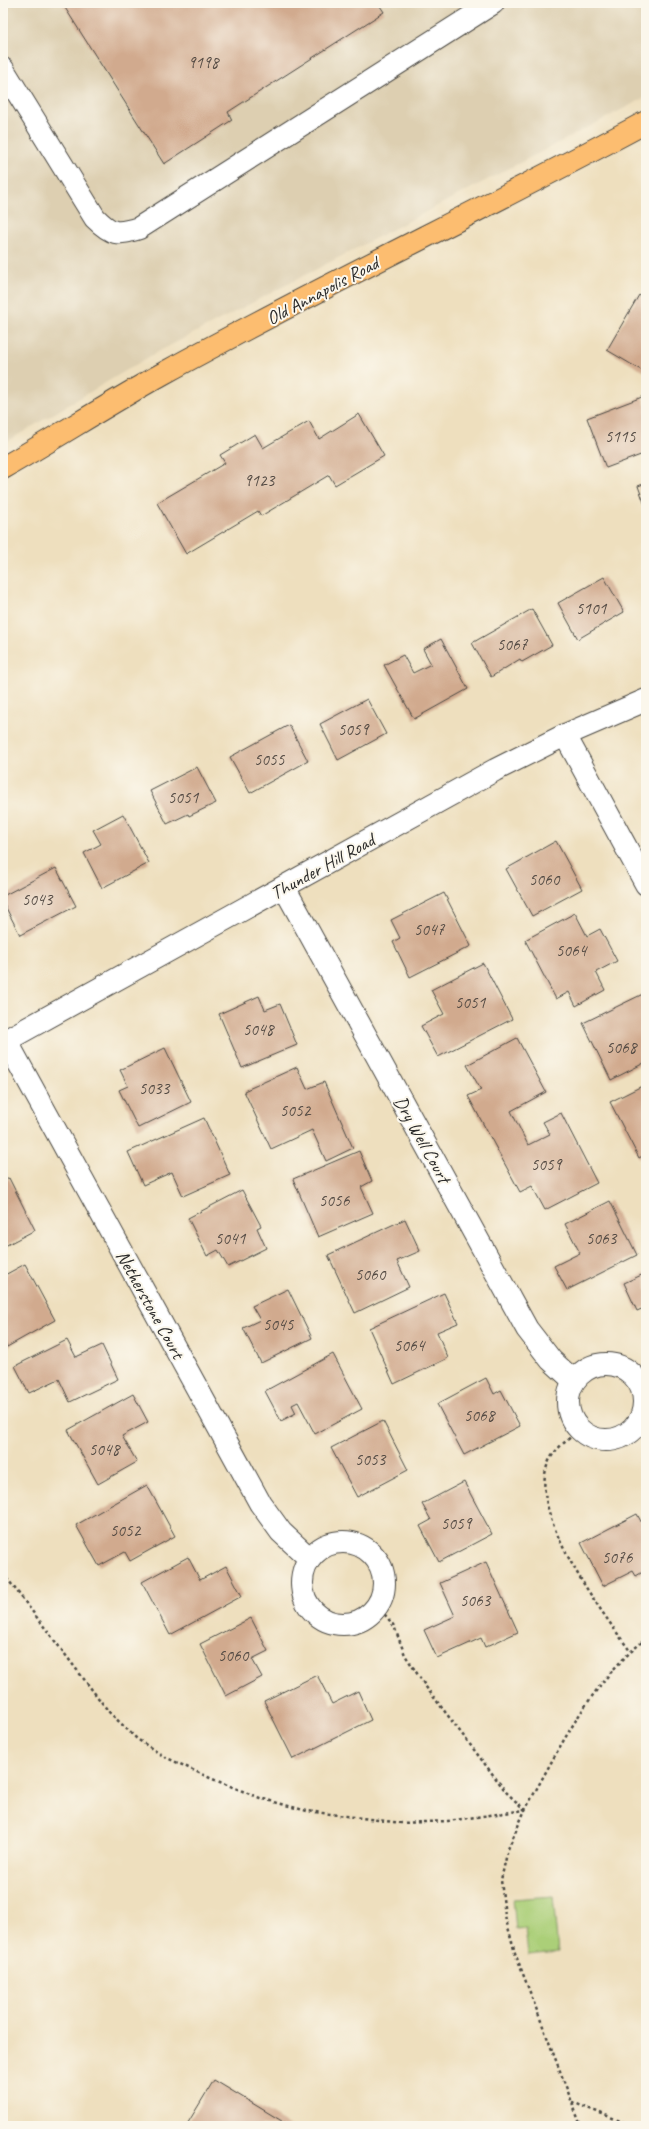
<svg xmlns="http://www.w3.org/2000/svg" width="649" height="2129" viewBox="0 0 649 2129" font-family="Caveat,sans-serif">
<style>
.built{fill:#ddcfb1}
.green{fill:#abcf78;stroke:#6b7d52}
.building{fill:#d1aa8e}
.lines{fill:none;stroke-linecap:round;stroke-linejoin:round}
.minor-casing{stroke:#484641;stroke-width:24}
.major-casing{stroke:#484641;stroke-width:24}
.path{stroke:#484641;stroke-width:2.5;stroke-dasharray:3 3;stroke-linecap:butt}
.minor{stroke:#fff;stroke-width:22}
.major{stroke:#fcbd6f;stroke-width:22}
.labels{text-anchor:middle;stroke-width:4;stroke-linejoin:round;paint-order:stroke}
.number-label{font-size:17px;fill:#544b44}
.street-label{font-size:19px;fill:#2b2b2b;stroke:#fbf7ec}
</style>
<rect width="100%" height="100%" fill="#fbf7ec"/>
<filter id="ink" filterUnits="userSpaceOnUse"><feTurbulence type="fractalNoise" baseFrequency=".025" numOctaves="2"/><feDisplacementMap in="SourceGraphic" scale="8" xChannelSelector="R" yChannelSelector="G"/><feConvolveMatrix kernelMatrix="1 2 1 2 8 2 1 2 1" color-interpolation-filters="sRGB"/></filter>
<filter id="wash" filterUnits="userSpaceOnUse"><feTurbulence type="fractalNoise" baseFrequency=".012" numOctaves="4" result="noise"/><feDisplacementMap in="SourceGraphic" scale="16" xChannelSelector="R" yChannelSelector="G"/><feGaussianBlur stdDeviation="0.9" result="paint"/><feColorMatrix in="noise" values="0 0 0 0 0 0 0 0 0 0 0 0 0 0 0 0 0 1.4 0 .05"/><feComposite in="paint" operator="in"/></filter>
<g filter="url(#wash)">
<rect width="100%" height="100%" fill="#eedfbe"/>
<polygon class="built" points="3,3 646,3 646,97 152,355 3,444"/>
<polygon class="green" points="553,1896 558,1952 528,1955 525,1928 516,1929 513,1899"/>
<g id="blocks">
<g class="building">
<polygon points="62,3 378,3 384,12 228,112 232,120 164,164"/>
<polygon points="639,295 646,300 646,373 607,350"/>
<polygon points="642,397 646,406 646,453 606,468 587,418"/>
<polygon points="359,414 384,456 335,485 329,475 261,516 258,511 186,554 157,503 225,463 220,455 255,434 263,448 309,421 319,439"/>
<polygon points="646,483 646,508 638,486"/>
<polygon points="604,577 624,612 578,639 558,603"/>
<polygon points="532,609 552,645 522,662 520,659 491,677 472,643"/>
<polygon points="441,639 468,689 414,719 384,665 403,655 413,673 431,664 423,649"/>
<polygon points="367,699 386,734 338,760 320,724"/>
<polygon points="289,725 308,761 250,793 230,757"/>
<polygon points="197,767 216,803 189,816 188,814 167,824 150,791"/>
<polygon points="123,814 149,863 102,888 84,853 101,844 93,830"/>
<polygon points="556,841 582,889 532,916 506,869"/>
<polygon points="56,868 76,906 20,935 3,902 3,896"/>
<polygon points="444,893 471,946 410,977 393,942 400,938 391,920"/>
<polygon points="575,913 587,936 600,929 617,961 596,972 605,990 576,1006 569,992 556,999 525,940"/>
<polygon points="483,963 512,1019 438,1057 421,1026 444,1014 431,990"/>
<polygon points="645,993 646,1062 611,1080 583,1023"/>
<polygon points="259,996 265,1010 280,1004 297,1045 242,1068 219,1014"/>
<polygon points="517,1038 546,1092 511,1111 528,1145 550,1134 543,1122 561,1113 597,1183 545,1210 532,1186 520,1192 468,1096 481,1090 467,1065"/>
<polygon points="165,1048 191,1102 138,1128 119,1090 128,1086 120,1070"/>
<polygon points="297,1067 307,1089 324,1082 353,1148 326,1161 312,1130 271,1149 244,1091"/>
<polygon points="646,1084 646,1154 639,1158 610,1102"/>
<polygon points="204,1118 230,1175 183,1196 172,1172 143,1185 128,1152"/>
<polygon points="359,1151 372,1181 361,1187 373,1213 318,1237 293,1179"/>
<polygon points="9,1178 35,1230 3,1247 3,1182"/>
<polygon points="242,1190 261,1226 257,1228 266,1248 228,1267 218,1250 207,1256 188,1218"/>
<polygon points="610,1201 637,1255 567,1290 554,1266 580,1253 565,1224"/>
<polygon points="405,1219 420,1251 397,1261 409,1287 355,1313 328,1255"/>
<polygon points="25,1264 55,1320 7,1347 3,1340 3,1276"/>
<polygon points="646,1273 646,1307 637,1311 624,1283"/>
<polygon points="288,1289 312,1338 261,1363 243,1328 260,1320 252,1306"/>
<polygon points="444,1293 458,1323 437,1332 448,1358 394,1384 369,1328"/>
<polygon points="67,1340 76,1357 102,1345 118,1379 70,1402 59,1379 29,1393 15,1366"/>
<polygon points="333,1354 362,1409 315,1434 298,1402 292,1405 296,1413 281,1421 265,1391"/>
<polygon points="486,1378 494,1394 501,1390 520,1426 464,1455 437,1404"/>
<polygon points="133,1394 148,1422 122,1436 137,1462 98,1484 68,1430"/>
<polygon points="383,1421 408,1470 357,1497 331,1448"/>
<polygon points="464,1482 492,1534 439,1562 420,1526 431,1520 422,1504"/>
<polygon points="147,1485 175,1536 130,1561 125,1552 99,1566 76,1525"/>
<polygon points="637,1514 646,1531 646,1570 636,1576 633,1571 603,1586 581,1543"/>
<polygon points="188,1557 200,1580 226,1566 242,1596 170,1635 142,1582"/>
<polygon points="486,1562 518,1632 485,1647 481,1638 437,1658 424,1630 455,1616 440,1583"/>
<polygon points="251,1618 268,1651 252,1659 262,1677 226,1696 200,1644"/>
<polygon points="317,1675 332,1704 358,1691 371,1720 293,1759 264,1701"/>
<polygon points="214,2080 290,2126 186,2126"/>
</g>
</g>
</g>
<g filter="url(#ink)">
<use href="#blocks" fill-opacity="0" stroke="#484641" stroke-width="1"/>
<g class="lines">
<defs>
<g id="minor">
<path d="M3 69 95 218C112 235 117 235 139 228L493 3"/>
<polyline points="565,735 646,884"/>
<polyline points="284,887 527,1329 551,1360 574,1381"/>
<polyline points="6,1040 260,1503 281,1532 309,1558"/>
<polyline points="3,1042 495,770 565,735 646,700"/>
<circle cx="606" cy="1402" r="38"/>
<circle cx="343" cy="1583" r="41"/>
</g>
<path id="major" d="M3 468C57 437 110 403 164 373 323 285 487 208 646 122"/>
</defs>
<use href="#minor" class="minor-casing"/>
<use href="#major" class="major-casing"/>
<g class="path">
<path d="M579 1430C567 1441 552 1450 547 1466 530 1518 601 1610 630 1651"/>
<path d="M3 1573 109 1712 137 1739 165 1757 210 1778 260 1798 307 1811 401 1823 448 1821 525 1810C558 1751 591 1681 646 1639"/>
<polyline points="377,1605 394,1626 405,1655 426,1687 507,1793 525,1810 508,1849 501,1880 505,1916 515,1953 581,2126"/>
<polyline points="572,2102 633,2126"/>
</g>
<use href="#minor" class="minor"/>
<use href="#major" class="major"/>
</g>
</g>
<g class="labels">
<g class="number-label">
<text x="203" y="68">9198</text>
<text x="620" y="442">5115</text>
<text x="259" y="486">9123</text>
<text x="591" y="614">5101</text>
<text x="512" y="650">5067</text>
<text x="353" y="735">5059</text>
<text x="269" y="765">5055</text>
<text x="183" y="803">5051</text>
<text x="544" y="885">5060</text>
<text x="37" y="905">5043</text>
<text x="429" y="935">5047</text>
<text x="571" y="956">5064</text>
<text x="470" y="1008">5051</text>
<text x="258" y="1035">5048</text>
<text x="621" y="1053">5068</text>
<text x="154" y="1094">5033</text>
<text x="295" y="1116">5052</text>
<text x="546" y="1170">5059</text>
<text x="334" y="1206">5056</text>
<text x="230" y="1244">5041</text>
<text x="601" y="1244">5063</text>
<text x="370" y="1280">5060</text>
<text x="278" y="1330">5045</text>
<text x="409" y="1351">5064</text>
<text x="479" y="1421">5068</text>
<text x="104" y="1455">5048</text>
<text x="370" y="1465">5053</text>
<text x="456" y="1529">5059</text>
<text x="125" y="1536">5052</text>
<text x="617" y="1563">5076</text>
<text x="475" y="1606">5063</text>
<text x="233" y="1661">5060</text>
</g>
<g class="street-label">
<text transform="translate(322 290) rotate(-28)" y="7">Old Annapolis Road</text>
<text transform="translate(322 866) rotate(-29)" y="7">Thunder Hill Road</text>
<text transform="translate(423 1139) rotate(61)" y="7">Dry Well Court</text>
<text transform="translate(151 1304) rotate(61)" y="7">Netherstone Court</text>
</g>
</g>
<rect width="649" height="2129" fill="none" stroke="#fbf7ec" stroke-width="16"/>
</svg>
